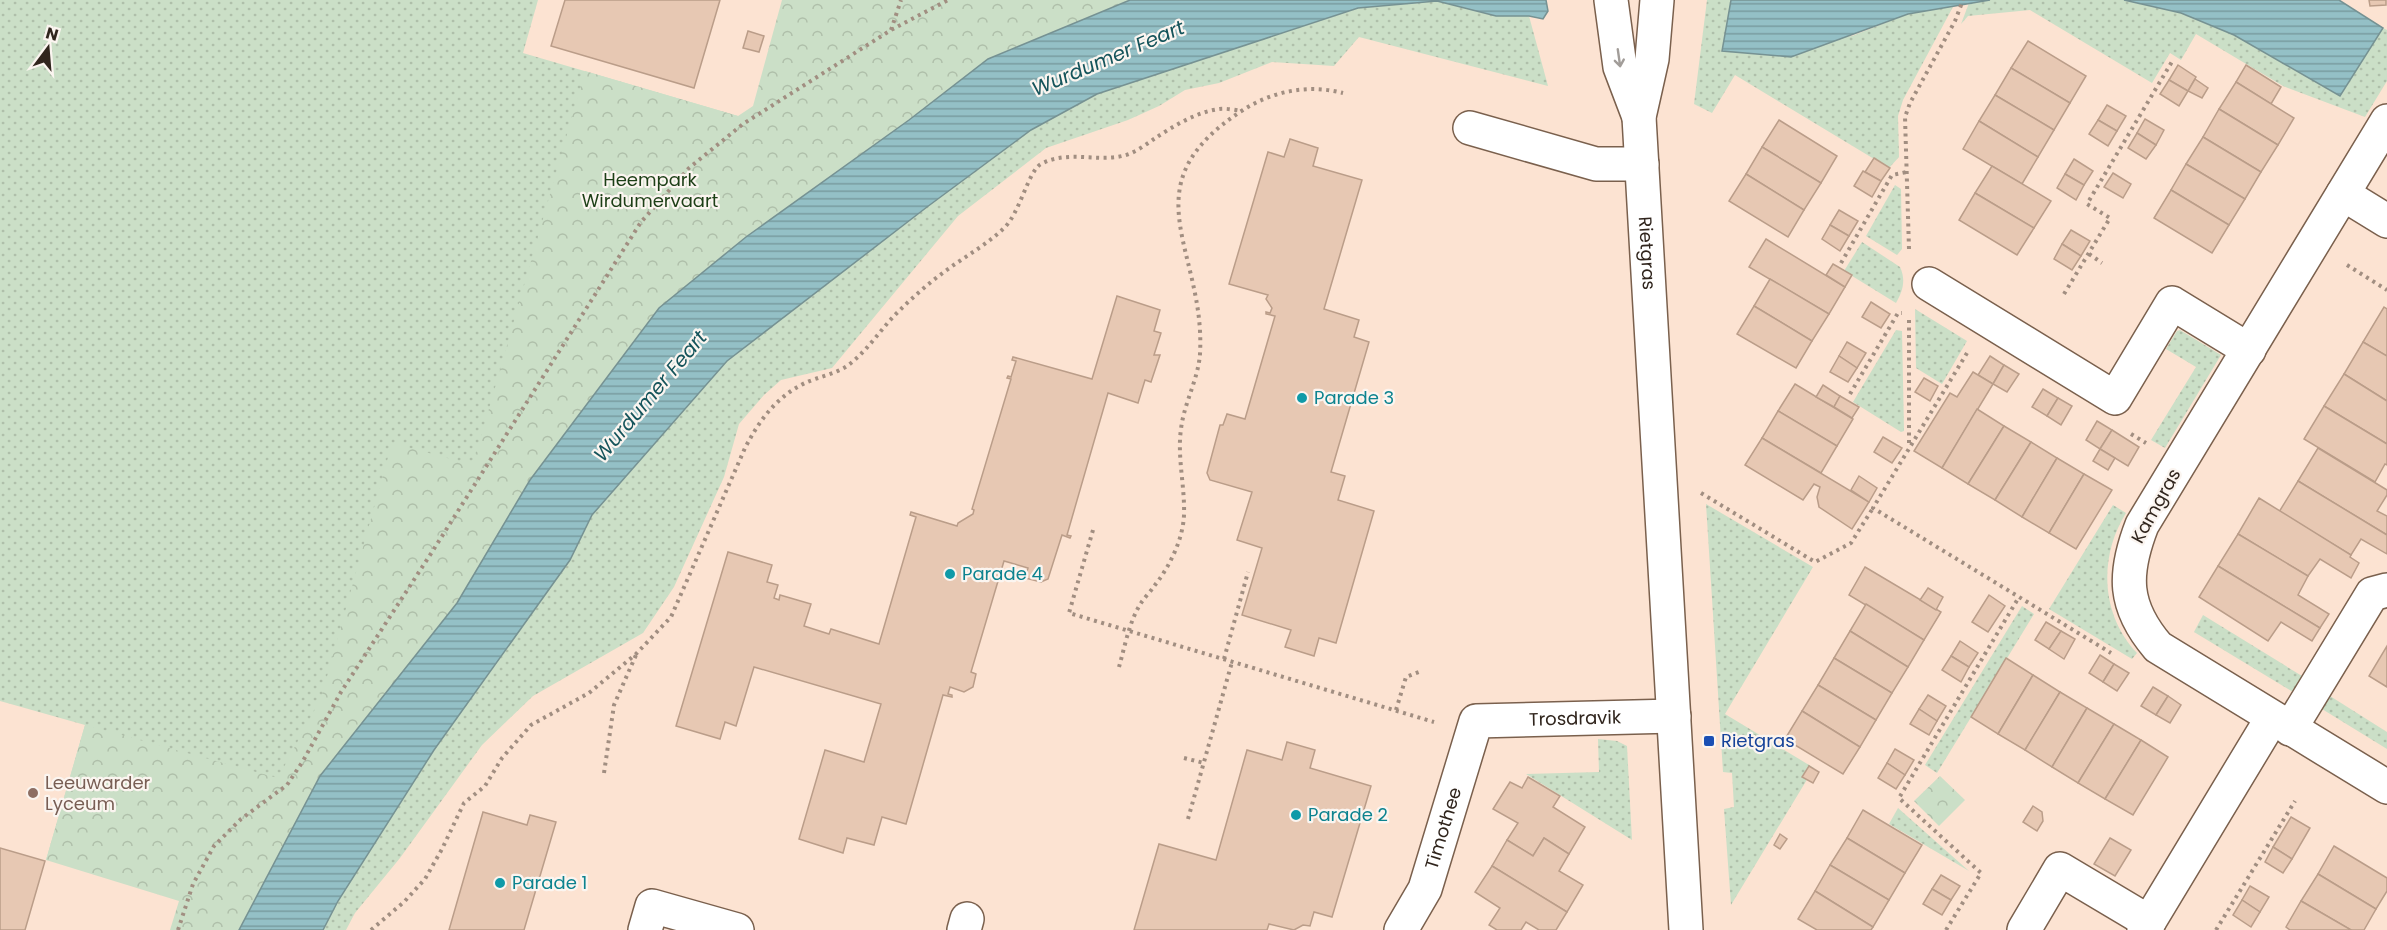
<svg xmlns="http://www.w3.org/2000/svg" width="2387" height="930" viewBox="0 0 2387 930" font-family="Poppins,sans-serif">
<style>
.grass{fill:url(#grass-dots)}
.park{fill:url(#park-crowns)}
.water{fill:url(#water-rules);stroke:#769293;stroke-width:1.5}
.building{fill:#e7c8b3;stroke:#ba9d89;stroke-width:1.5}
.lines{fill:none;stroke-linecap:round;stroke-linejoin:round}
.minor-casing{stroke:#7a604d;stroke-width:36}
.path{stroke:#a18e81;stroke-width:4;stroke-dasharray:3 4.5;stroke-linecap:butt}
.minor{stroke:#fff;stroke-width:33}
.oneway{stroke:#a29d99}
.culture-dot{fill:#0f9aa8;stroke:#fbf5f0;stroke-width:2}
.transit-dot{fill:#1a4fb4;stroke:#fbf5f0;stroke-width:2}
.education-dot{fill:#8d6e63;stroke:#fbf5f0;stroke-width:2}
.labels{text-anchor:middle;stroke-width:4.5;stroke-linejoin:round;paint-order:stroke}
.park-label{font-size:18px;fill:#1c3f16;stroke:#fbf5f0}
.street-label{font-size:18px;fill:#30251d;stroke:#fbf5f0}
.culture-label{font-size:18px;fill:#0d838f;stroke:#fbf5f0;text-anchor:start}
.transit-label{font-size:18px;fill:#164399;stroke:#fbf5f0;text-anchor:start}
.education-label{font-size:18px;fill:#785e54;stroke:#fbf5f0;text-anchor:start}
.water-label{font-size:20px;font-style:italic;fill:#15545b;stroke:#fbf5f0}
</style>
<defs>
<pattern id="grass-dots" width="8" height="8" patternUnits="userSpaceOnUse" patternTransform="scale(1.5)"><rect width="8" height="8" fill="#cbdfc7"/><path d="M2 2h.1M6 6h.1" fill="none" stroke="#afbfaa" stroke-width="1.8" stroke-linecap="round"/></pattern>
<pattern id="park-crowns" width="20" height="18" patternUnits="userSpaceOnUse" patternTransform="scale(1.5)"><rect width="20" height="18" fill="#cbdfc7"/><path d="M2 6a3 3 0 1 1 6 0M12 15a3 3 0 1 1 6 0" fill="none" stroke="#afbfaa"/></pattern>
<pattern id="water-rules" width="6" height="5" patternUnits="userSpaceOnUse" patternTransform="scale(1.5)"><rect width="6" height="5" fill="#94c0c6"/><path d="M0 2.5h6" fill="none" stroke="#799ca0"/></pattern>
</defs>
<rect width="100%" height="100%" fill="#fce3d2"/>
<g class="grass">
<polygon points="0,0 538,0 523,53 738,116 281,779 46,860 85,725 0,701"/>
<polygon points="1707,0 1731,0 1723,51 1852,36 1908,14 1954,5 1903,100 1898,116 1899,157 1889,168 1735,75 1712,113 1694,104"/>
<polygon points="1990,0 2124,0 2181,13 2234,35 2340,96 2383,28 2387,30 2387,81 2365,117 2283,86 2196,34 2181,60 2170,53 2152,83 2030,10 1968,16 1961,24 1969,3"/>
<polygon points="1437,1 1496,16 1529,16 1548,86 1359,37 1334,66 1272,62 1219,83 1185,90 1159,106 1128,120 1046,148 958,216 832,368 781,380 764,395 739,424 724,477 674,587 643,633 533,696 482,745 400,858 355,913 346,930 323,930 338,901 434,750 570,560 592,515 727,361 927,207 1031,130 1097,94 1358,8"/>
<polygon points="1895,185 1901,189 1902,249 1897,255 1866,236"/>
<path d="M1862 242 1900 267C1906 280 1903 291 1896 303L1844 271Z"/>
<polygon points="1915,309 1967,341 1942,384 1916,368"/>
<polygon points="1896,330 1902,331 1904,431 1901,432 1853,402"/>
<polygon points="2180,330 2221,355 2165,448 2151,440 2196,367 2166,349 2177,331"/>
<polygon points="1706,504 1813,567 1725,714 1814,768 1731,905 1724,809 1734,807 1732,773 1723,772"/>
<path d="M2113 505 2126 513C2099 556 2100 614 2137 653L2132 659 2049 609Z"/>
<polygon points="2022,606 2034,614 1937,773 1925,765"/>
<polygon points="2203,615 2302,676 2293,692 2194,632"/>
<polygon points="2330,696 2387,732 2387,749 2322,709"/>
<polygon points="1598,739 1617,741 1627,746 1632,840 1526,774 1599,772"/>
<polygon points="1898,808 1969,871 1889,824"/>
</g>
<g class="park">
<polygon points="782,0 1130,0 988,59 909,120 746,237 659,308 530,480 457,603 320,776 239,930 170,930 179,901 46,860 85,725 278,778 321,698 392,443 473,465 585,71 738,116 753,106"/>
<polygon points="1940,776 1965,800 1939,826 1914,801"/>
</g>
<g class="water">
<polygon points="1130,0 1546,0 1548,11 1543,19 1529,16 1496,16 1437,1 1358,8 1097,94 1031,130 927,207 727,361 592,515 570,560 434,750 338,901 323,930 239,930 320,776 457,603 530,480 659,308 746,237 909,120 988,59"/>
<polygon points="1731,0 1990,0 1908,14 1791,57 1722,51"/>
<polygon points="2124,0 2339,0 2383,28 2340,96 2234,35 2181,13"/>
</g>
<g class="building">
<polygon points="565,0 720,0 694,88 551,46"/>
<polygon points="2369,0 2386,0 2386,5 2370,6"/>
<polygon points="748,31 764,36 759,52 743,48"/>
<polygon points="2028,41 2086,76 2070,103 2011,68"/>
<polygon points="2178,65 2196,77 2188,91 2169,80"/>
<polygon points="2246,65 2281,87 2271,104 2236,82"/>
<polygon points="2011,68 2070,103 2054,130 1995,95"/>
<polygon points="2195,79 2208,88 2202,98 2188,91"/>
<polygon points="2169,80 2188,91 2179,106 2160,94"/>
<polygon points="2236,82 2294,118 2278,145 2219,109"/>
<polygon points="1995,95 2054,130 2038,157 1979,121"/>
<polygon points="2107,105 2126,116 2117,131 2098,120"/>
<polygon points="2219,109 2278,145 2261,172 2203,137"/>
<polygon points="2145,119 2164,130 2156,145 2137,133"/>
<polygon points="1779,120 1837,156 1821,183 1762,147"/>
<polygon points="2098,120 2117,131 2108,146 2089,134"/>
<polygon points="1979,121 2038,157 2022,184 1963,149"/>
<polygon points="2137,133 2156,145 2146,159 2128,148"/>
<polygon points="2203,137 2261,172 2245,199 2186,164"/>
<polygon points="1290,139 1318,148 1313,166 1362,180 1324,309 1359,320 1354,337 1369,342 1331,472 1345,476 1338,500 1374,511 1336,643 1319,638 1314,656 1285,647 1291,630 1242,615 1262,548 1237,540 1252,492 1210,480 1207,473 1220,425 1223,425 1227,414 1245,419 1275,316 1266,314 1266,312 1270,313 1272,308 1266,299 1268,295 1229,284 1268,152 1284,157"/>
<polygon points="1762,147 1821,183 1804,210 1746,174"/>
<polygon points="1874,158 1890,168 1881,181 1865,172"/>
<polygon points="2074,159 2093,171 2084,185 2065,174"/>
<polygon points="2186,164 2245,199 2229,225 2171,190"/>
<polygon points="1992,166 2051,201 2034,228 1975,193"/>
<polygon points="1863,171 1881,181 1872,197 1854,186"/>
<polygon points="2113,173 2131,184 2123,198 2104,187"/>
<polygon points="1746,174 1804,210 1788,237 1729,201"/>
<polygon points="2065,174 2084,185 2076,200 2057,188"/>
<polygon points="2171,190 2229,225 2212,253 2154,218"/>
<polygon points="1975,193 2034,228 2017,255 1959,220"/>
<polygon points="1839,210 1858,221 1849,236 1830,225"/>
<polygon points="1830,225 1849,236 1840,251 1822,239"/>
<polygon points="2071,230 2090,241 2081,256 2062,244"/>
<polygon points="1766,239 1845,287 1829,314 1749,267"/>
<polygon points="2062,244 2081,256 2072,270 2054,259"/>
<polygon points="1833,264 1852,275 1845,287 1826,275"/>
<polygon points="1770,279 1829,314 1812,341 1754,306"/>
<polygon points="1117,296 1160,310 1154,331 1161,333 1154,355 1160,355 1151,382 1145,380 1138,403 1108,393 1067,535 1071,536 1070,538 1062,535 1048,579 1041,582 1025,578 1028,568 1004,561 971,672 976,674 973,687 964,692 950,687 948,694 952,695 952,697 943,695 906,824 882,817 874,845 847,838 843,853 799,839 825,750 864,762 881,704 754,667 736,726 725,722 720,739 676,726 728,552 772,565 767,582 778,585 774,598 779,600 780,595 811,604 804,626 829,634 831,629 879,644 916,517 910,515 911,512 957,526 958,523 973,514 974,510 972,509 1011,379 1007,378 1008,376 1011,377 1016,361 1012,360 1013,357 1092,379"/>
<polygon points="1871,302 1890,314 1881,328 1862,317"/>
<polygon points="1754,306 1812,341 1796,368 1737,334"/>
<polygon points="2384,307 2387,309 2387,356 2363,342"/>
<polygon points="1847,342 1866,353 1857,368 1839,356"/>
<polygon points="2363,342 2387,356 2387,401 2344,374"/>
<polygon points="1839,356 1857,368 1848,382 1830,372"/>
<polygon points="1990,356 2004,365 1993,384 1978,375"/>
<polygon points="2004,365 2019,374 2007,392 1993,384"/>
<polygon points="1973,372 1993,384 1942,468 1914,451 1950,393 1957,397"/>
<polygon points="2344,374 2387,401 2387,444 2324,406"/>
<polygon points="1924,378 1938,386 1930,401 1915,392"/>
<polygon points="1795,384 1853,419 1837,446 1778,411"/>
<polygon points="1823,385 1840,396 1834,407 1816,397"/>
<polygon points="2043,389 2058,398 2047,416 2032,407"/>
<polygon points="1840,396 1859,407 1852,418 1834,407"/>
<polygon points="2058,398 2072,406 2061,425 2047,416"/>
<polygon points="2324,406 2387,444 2387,465 2385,464 2375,482 2304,439"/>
<polygon points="1977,409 2004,426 1968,484 1942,468"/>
<polygon points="1778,411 1837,446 1821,473 1762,438"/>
<polygon points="2097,421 2112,430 2100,449 2086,440"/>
<polygon points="2004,426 2031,442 1995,500 1968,484"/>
<polygon points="2112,430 2139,447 2128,466 2100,449"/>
<polygon points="1883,437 1902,448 1892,463 1874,452"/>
<polygon points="1762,438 1869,502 1852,529 1819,507 1817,497 1820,487 1814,484 1803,500 1745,465"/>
<polygon points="2031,442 2057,458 2022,517 1995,500"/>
<polygon points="2318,448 2387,490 2387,495 2377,511 2387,516 2387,535 2298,481"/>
<polygon points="2100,449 2115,458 2108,470 2093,461"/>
<polygon points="2057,458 2084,474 2049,533 2022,517"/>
<polygon points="2084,474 2112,490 2076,549 2049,533"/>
<polygon points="1859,476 1877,488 1869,502 1851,490"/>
<polygon points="2298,481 2387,535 2387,554 2361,539 2351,555 2279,512"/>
<polygon points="2259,498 2351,555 2350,557 2359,563 2351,578 2320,559 2308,576 2238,534"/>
<polygon points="2238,534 2308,576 2298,595 2329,614 2320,628 2218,566"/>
<polygon points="2218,566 2320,628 2312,641 2281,622 2268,641 2199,597"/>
<polygon points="1865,567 1941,612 1924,640 1849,595"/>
<polygon points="1928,588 1943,597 1936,610 1920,600"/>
<polygon points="1989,595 2005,606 1988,632 1972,622"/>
<polygon points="1866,604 1924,640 1908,667 1850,631"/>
<polygon points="2046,622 2061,631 2049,649 2035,640"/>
<polygon points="1850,631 1908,667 1892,693 1834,658"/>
<polygon points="2061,631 2075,639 2064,659 2049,649"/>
<polygon points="1960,641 1978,653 1969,667 1951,656"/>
<polygon points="2387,646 2387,687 2369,676"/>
<polygon points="2100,655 2114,664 2103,682 2089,673"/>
<polygon points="1951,656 1969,667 1961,682 1942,670"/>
<polygon points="1834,658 1892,693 1876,720 1818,685"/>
<polygon points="2006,658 2033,675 1998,734 1971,717"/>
<polygon points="2114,664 2129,673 2117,691 2103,682"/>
<polygon points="2033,675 2060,692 2025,750 1998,734"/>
<polygon points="1818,685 1876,720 1860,747 1802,711"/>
<polygon points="2153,687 2168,696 2156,715 2141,706"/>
<polygon points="2060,692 2087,708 2052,767 2025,750"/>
<polygon points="1928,695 1946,706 1937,721 1919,709"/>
<polygon points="2168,696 2181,705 2170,723 2156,715"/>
<polygon points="2087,708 2114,724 2078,783 2052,767"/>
<polygon points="1919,709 1937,721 1929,735 1910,724"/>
<polygon points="1802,711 1860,747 1843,774 1785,739"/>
<polygon points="2114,724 2141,740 2105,799 2078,783"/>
<polygon points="2141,740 2168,757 2133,815 2105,799"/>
<polygon points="1287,742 1315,750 1310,768 1371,786 1332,917 1314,912 1310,926 1303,925 1294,930 1269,924 1267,930 1134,930 1159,844 1216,860 1247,750 1282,760"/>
<polygon points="1895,749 1914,760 1905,775 1887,763"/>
<polygon points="1887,763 1905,775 1896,789 1878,778"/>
<polygon points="1809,766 1819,772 1813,783 1802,777"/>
<polygon points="1528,777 1560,796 1553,807 1585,827 1569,854 1544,838 1533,856 1507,840 1518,823 1493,809 1510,782 1522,788"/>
<polygon points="2033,806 2042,812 2043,821 2037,831 2023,822"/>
<polygon points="1863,810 1922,845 1905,873 1847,838"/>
<polygon points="483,812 527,825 530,815 556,822 524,930 449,930"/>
<polygon points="2291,817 2310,828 2292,859 2273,847"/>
<polygon points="1780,834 1787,839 1780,849 1774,845"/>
<polygon points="1544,838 1569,854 1559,871 1583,885 1567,912 1492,866 1507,840 1533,856"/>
<polygon points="1847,838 1905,873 1889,900 1830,865"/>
<polygon points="2110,838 2131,850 2115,876 2094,864"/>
<polygon points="2334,846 2387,878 2387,891 2376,909 2318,874"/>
<polygon points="2273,847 2292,859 2283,873 2265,862"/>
<polygon points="0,848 45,861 25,930 0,930"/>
<polygon points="1830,865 1889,900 1873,927 1815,891"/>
<polygon points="1492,866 1567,912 1556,930 1539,930 1526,922 1521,930 1497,930 1489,925 1500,908 1475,892"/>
<polygon points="2318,874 2376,909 2364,930 2351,930 2301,901"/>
<polygon points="1941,875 1960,886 1951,900 1932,889"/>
<polygon points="2250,886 2269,897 2260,912 2242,900"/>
<polygon points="1932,889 1951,900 1942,915 1923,904"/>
<polygon points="1815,891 1873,927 1871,930 1817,930 1798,919"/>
<polygon points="2242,900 2260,912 2251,927 2233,915"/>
<polygon points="2301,901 2351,930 2290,930 2286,927"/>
</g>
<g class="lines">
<defs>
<g id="minor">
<polyline points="1611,0 1620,67 1639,117"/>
<path id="s1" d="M1657 0 1652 59 1639 117 1686 930"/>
<path d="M2387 121 2142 525C2123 574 2123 606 2158 647L2387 787"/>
<polyline points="1470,128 1596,164 1642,164"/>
<polyline points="2343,194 2387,221"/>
<polyline points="1929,284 2115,398 2172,303 2249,350"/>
<polyline points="2290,729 2372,594 2387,590"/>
<polyline points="645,930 652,906 737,930"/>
<polyline points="964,930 967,919"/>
<path id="s2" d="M1401 930 1425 889 1476 721 1674 716"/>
<polyline points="2024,930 2060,869 2149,922"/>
<polyline points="2144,930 2272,718"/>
</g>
</defs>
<use href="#minor" class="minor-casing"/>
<g class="path">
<polyline points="891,30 901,0"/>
<polyline points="1909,249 1905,117 1910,103 1955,21 1963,0"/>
<polyline points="2089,254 2102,263"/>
<polyline points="1841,263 1892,175 1907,172"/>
<polyline points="2347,265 2387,290"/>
<polyline points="2064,294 2110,218 2087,204 2173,60"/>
<polyline points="1909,320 1909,447"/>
<polyline points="1967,353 1873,508 2111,653"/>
<polyline points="1850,394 1898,313 1902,313"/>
<polyline points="2131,434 2146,443"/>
<polyline points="1701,493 1815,562 1851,543 1873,508"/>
<polyline points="1093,530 1069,613 1434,722"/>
<polyline points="1224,659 1248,572"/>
<path d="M1119 667C1125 646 1129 622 1141 603 1145 597 1151 591 1155 585 1170 566 1183 539 1184 515 1185 486 1177 457 1181 429 1184 403 1198 380 1200 354 1206 249 1125 186 1243 110 1273 91 1308 84 1343 93"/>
<polyline points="1396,710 1406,677 1419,672"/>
<polyline points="1184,758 1204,763"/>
<polyline points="604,773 614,705 636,655"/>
<polyline points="1188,819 1232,662"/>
<polyline points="178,930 193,884 214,846 241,819 287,785 303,761 341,692 432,552 641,222 689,168 743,124 891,30 948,0"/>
<path d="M371 930 404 902 425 879 442 849 464 803 485 786 502 758 531 725 589 693 636 654 671 617 745 448C759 421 776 397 805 383 818 377 835 374 847 366 868 351 881 328 900 310 913 297 929 283 944 272 964 257 985 246 1003 229 1020 214 1028 171 1041 164 1067 150 1096 162 1122 156 1133 154 1144 146 1154 139 1172 127 1196 112 1219 109 1226 108 1235 110 1242 111"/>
<polyline points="1946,930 1981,873 1899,798 2019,597"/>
<polyline points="2216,930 2295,801"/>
</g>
<use href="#minor" class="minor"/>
</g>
<defs><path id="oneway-shaft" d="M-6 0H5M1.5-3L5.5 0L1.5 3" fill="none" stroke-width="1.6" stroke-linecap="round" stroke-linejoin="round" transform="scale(1.5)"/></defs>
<use class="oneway" href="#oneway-shaft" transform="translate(1619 58) rotate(82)"/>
<g class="culture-dot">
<circle cx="1302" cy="398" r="6"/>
<circle cx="950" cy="574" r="6"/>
<circle cx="1296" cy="815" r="6"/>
<circle cx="500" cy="883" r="6"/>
</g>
<rect class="transit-dot" x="1703" y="735" width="12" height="12" rx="3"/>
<circle class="education-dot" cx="33" cy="793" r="6"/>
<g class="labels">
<g class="park-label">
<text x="650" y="186">Heempark<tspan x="650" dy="21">Wirdumervaart</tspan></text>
</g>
<g class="street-label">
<text dy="6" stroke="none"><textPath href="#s1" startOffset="255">Rietgras</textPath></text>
<text transform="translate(2156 506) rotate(-61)" y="6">Kamgras</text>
<text dy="6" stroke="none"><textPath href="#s2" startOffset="322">Trosdravik</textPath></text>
<text dy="6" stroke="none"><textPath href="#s2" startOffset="111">Timothee</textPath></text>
</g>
<g class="culture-label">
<text x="1314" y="404">Parade 3</text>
<text x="962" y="580">Parade 4</text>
<text x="1308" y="821">Parade 2</text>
<text x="512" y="889">Parade 1</text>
</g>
<g class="transit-label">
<text x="1721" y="747">Rietgras</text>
</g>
<g class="education-label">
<text x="45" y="789">Leeuwarder<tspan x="45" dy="21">Lyceum</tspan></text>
</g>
<g class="water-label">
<text transform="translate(1108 58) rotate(-23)" y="7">Wurdumer Feart</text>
<text transform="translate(650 396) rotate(-50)" y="7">Wurdumer Feart</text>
</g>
</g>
<g transform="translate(48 48) rotate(16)" stroke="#fbf5f0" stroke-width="4.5" paint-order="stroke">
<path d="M0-4.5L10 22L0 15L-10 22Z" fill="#30251d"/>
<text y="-9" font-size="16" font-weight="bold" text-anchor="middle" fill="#30251d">N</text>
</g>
</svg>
